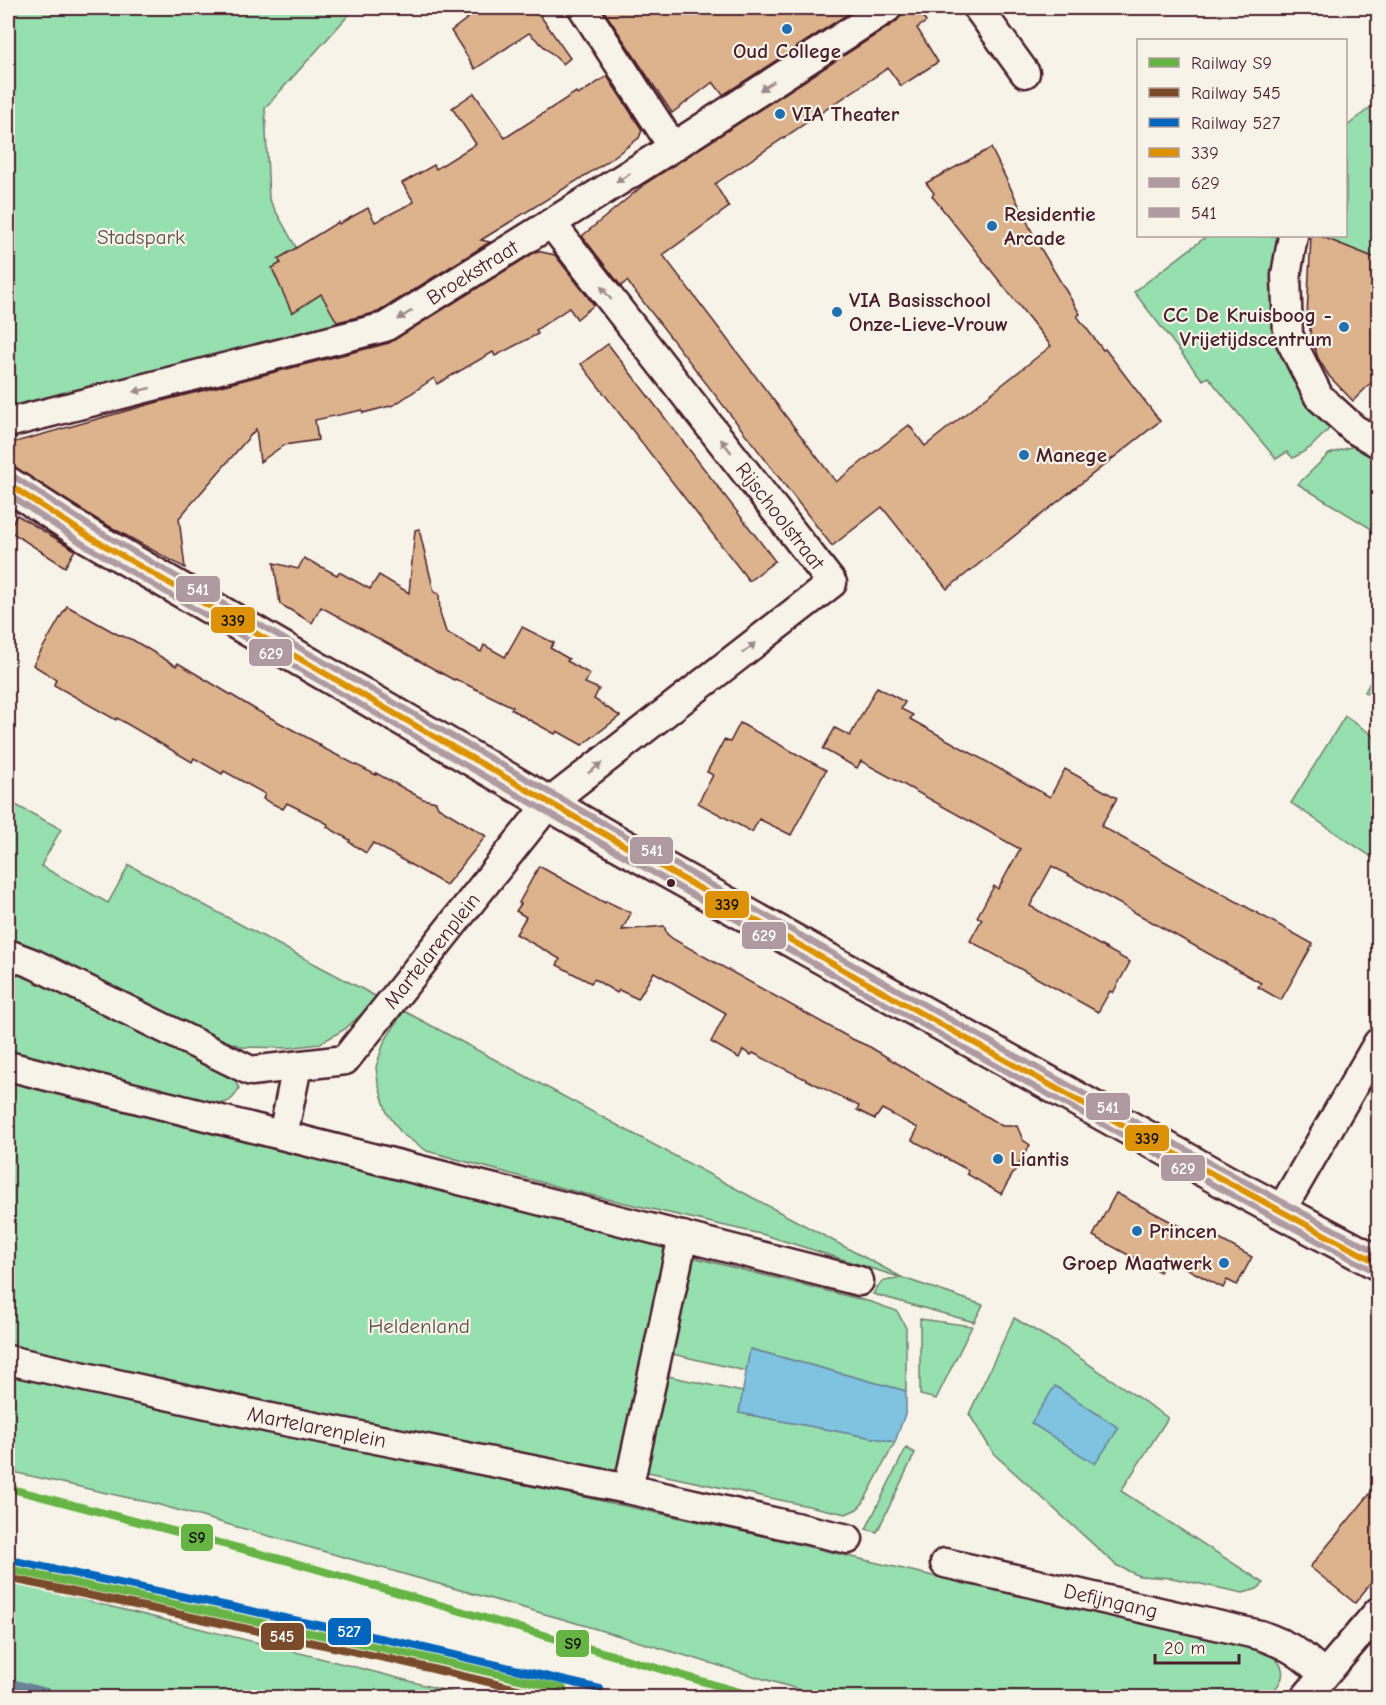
<svg xmlns="http://www.w3.org/2000/svg" width="1386" height="1705" viewBox="0 0 1386 1705" font-family="'Comic Neue',sans-serif">
<style>
.green{fill:#96dfae;stroke:#707f6c;stroke-width:1.5}
.water{fill:#7fc3e0;stroke:#6a8198;stroke-width:1.5}
.lines{fill:none;stroke-linecap:round;stroke-linejoin:round}
.stream{stroke:#6a8198;stroke-width:8}
.building{fill:#ddb38d;stroke:#4a1f2b;stroke-width:1.5}
.street-casing{stroke:#4a1f2b;stroke-width:33}
.secondary-casing{stroke:#4a1f2b;stroke-width:38}
.street{stroke:#f7f3e8;stroke-width:28}
.secondary{stroke:#f7f3e8;stroke-width:33}
.bus-1-casing{stroke:#f7f3e8;stroke-width:10}
.bus-2-casing{stroke:#f7f3e8;stroke-width:10}
.bus-3-casing{stroke:#f7f3e8;stroke-width:10}
.bus-1{stroke:#dd9206;stroke-width:6}
.bus-2{stroke:#ae9aa0;stroke-width:6}
.bus-3{stroke:#ae9aa0;stroke-width:6}
.rail-1-casing{stroke:#f7f3e8;stroke-width:12}
.rail-2-casing{stroke:#f7f3e8;stroke-width:12}
.rail-3-casing{stroke:#f7f3e8;stroke-width:12}
.rail-1{stroke:#66b444;stroke-width:8}
.rail-2{stroke:#7a4b2a;stroke-width:8}
.rail-3{stroke:#0065bd;stroke-width:8}
.oneway{fill:#a0898a}
.poi-dot{fill:#1f6fb2;stroke:#f7f3e8;stroke-width:2}
.bus-dot{fill:#4a1f2b;stroke:#f7f3e8;stroke-width:2}
.labels{text-anchor:middle;stroke-width:4.5;stroke-linejoin:round;paint-order:stroke}
.poi-label{font-size:21px;font-weight:bold;fill:#4a1f2b;stroke:#f7f3e8;text-anchor:start}
.park-label{font-size:21px;fill:#5d4f4c;stroke:#f7f3e8}
.street-label{font-size:21px;fill:#4a1f2b;stroke:#f7f3e8}
.line-badge{stroke:#f7f3e8;stroke-width:2}
.badge-label{font-size:16px;text-anchor:middle;font-weight:bold;fill:#fff}
.pale-badge-label{font-size:16px;text-anchor:middle;font-weight:bold;fill:#111}
</style>
<rect width="100%" height="100%" fill="#f7f3e8"/>
<filter id="ink" filterUnits="userSpaceOnUse"><feTurbulence type="fractalNoise" baseFrequency=".0167" numOctaves="2"/><feDisplacementMap in="SourceGraphic" scale="12" xChannelSelector="R" yChannelSelector="G"/><feConvolveMatrix kernelMatrix="1 2 1 2 8 2 1 2 1" color-interpolation-filters="sRGB"/></filter>
<g filter="url(#ink)">
<g class="green">
<polygon points="8,8 355,8 265,108 269,199 340,326 8,413"/>
<polygon points="1378,101 1378,259 1320,236 1346,236 1346,127"/>
<polygon points="1207,236 1277,236 1273,277 1278,340 1292,376 1313,406 1332,426 1310,448 1293,458 1287,452 1276,459 1208,377 1203,380 1196,372 1134,292"/>
<polygon points="1363,443 1378,453 1378,533 1298,484 1329,454"/>
<polygon points="1378,667 1378,699 1365,692"/>
<polygon points="1345,716 1378,739 1378,861 1291,803"/>
<polygon points="8,801 61,829 41,866 108,903 129,865 379,998 345,1029 319,1044 288,1048 242,1047 172,1020 8,941"/>
<path d="M8 967 231 1072 239 1088C231 1106 222 1104 205 1102L8 1051Z"/>
<path d="M404 1011 903 1278 983 1305 974 1322 873 1294C882 1277 886 1282 902 1278L765 1235 577 1192 427 1151 402 1134 387 1113 378 1083 376 1067 384 1042Z"/>
<polygon points="8,1073 668,1243 616,1476 8,1345"/>
<polygon points="688,1256 871,1302 897,1311 906,1328 906,1391 751,1349 746,1371 668,1353"/>
<polygon points="1014,1318 1062,1346 1168,1418 1121,1491 1264,1583 1257,1589 1243,1593 1172,1578 1139,1576 1116,1565 994,1454 969,1414"/>
<polygon points="920,1319 972,1326 936,1399 920,1395"/>
<path d="M8 1373 741 1531 976 1586 1252 1643C1265 1650 1291 1663 1280 1682 1277 1688 1271 1693 1267 1697H824L566 1620 156 1504 8 1471Z"/>
<polygon points="663,1375 743,1392 739,1413 895,1442 863,1503 857,1509 846,1514 643,1471"/>
<polygon points="906,1448 915,1453 877,1532 866,1529"/>
<path d="M8 1580C160 1621 315 1654 468 1697H8Z"/>
</g>
<g class="water">
<polygon points="750,1349 906,1391 906,1411 895,1442 739,1413"/>
<polygon points="1055,1386 1119,1428 1095,1464 1031,1423"/>
</g>
<g class="lines">
<polyline class="stream" points="8,1682 70,1698"/>
</g>
<g class="building">
<polygon points="481,8 535,8 570,58 563,64 529,33 475,69 451,31"/>
<polygon points="602,8 857,8 723,95 713,82 672,113"/>
<polygon points="903,8 919,8 926,22 917,28 938,62 901,86 888,68 715,184 729,207 663,255 836,482 909,425 925,446 1051,346 932,196 934,193 926,183 991,148 1038,244 1080,314 1077,316 1103,350 1105,349 1160,421 947,589 882,507 832,546 627,281 621,286 582,236 646,183 896,22 901,16"/>
<polygon points="607,76 642,130 639,138 604,164 481,240 490,242 378,312 337,322 321,294 292,313 272,268 281,263 278,259 338,222 339,224 368,208 375,222 414,202 402,183 434,165 436,169 476,144 452,108 474,93 505,138 576,92 578,95"/>
<polygon points="1311,236 1320,236 1378,259 1378,376 1353,401 1329,376 1318,358 1312,339 1307,316"/>
<polygon points="537,251 555,255 594,305 577,319 569,308 536,330 538,334 495,356 493,352 437,384 434,378 394,405 363,413 362,410 315,420 318,440 284,445 260,462 256,429 179,518 185,568 98,520 14,467 8,461 8,444 158,402 389,343"/>
<polygon points="608,344 775,561 749,581 581,364"/>
<polygon points="17,515 75,550 65,567 8,530"/>
<polygon points="419,529 434,592 439,594 440,613 446,632 481,652 484,645 505,657 522,627 554,643 550,648 569,659 567,661 590,674 585,683 599,689 594,699 620,716 582,745 557,731 555,734 533,722 511,709 513,707 455,679 454,680 321,607 312,623 280,604 274,563 298,569 304,558 337,575 339,572 370,589 379,575 409,593 415,530"/>
<polygon points="67,606 117,634 133,640 176,666 178,663 258,711 321,745 319,746 376,775 376,773 423,799 436,802 438,807 486,836 446,885 373,843 366,853 349,842 350,840 327,827 328,824 307,813 287,803 283,809 263,799 265,794 224,771 222,774 194,758 192,762 117,718 116,720 54,685 56,679 33,665"/>
<polygon points="877,687 905,702 901,709 913,715 910,719 1050,797 1065,769 1117,798 1101,826 1313,944 1281,1000 1258,987 1261,983 1052,866 1030,906 1130,962 1113,993 1110,991 1098,1012 970,941 982,919 977,917 994,886 998,889 1020,849 861,761 857,768 823,749 835,728 850,736"/>
<polygon points="740,723 826,770 791,835 759,819 752,832 698,803 713,775 707,772 724,740 730,742"/>
<polygon points="539,866 605,903 606,901 631,913 622,930 664,926 667,934 673,939 850,1038 870,1047 1002,1126 1017,1126 1023,1140 1030,1145 1001,1194 967,1174 968,1170 912,1140 918,1128 882,1109 875,1119 857,1110 859,1106 753,1053 751,1055 743,1050 739,1058 711,1042 726,1013 654,972 638,999 619,990 617,993 594,979 591,983 557,965 560,959 516,934 526,917 516,911 521,904 519,903"/>
<polygon points="1116,1193 1210,1242 1214,1236 1252,1257 1237,1285 1227,1280 1223,1288 1167,1258 1160,1272 1093,1236"/>
<polygon points="1378,1484 1378,1574 1355,1603 1310,1567"/>
</g>
<g class="lines">
<defs>
<g id="street">
<polyline points="583,8 673,147"/>
<polyline points="978,8 1025,73"/>
<polyline points="1293,236 1286,275 1288,335 1319,397 1354,429 1378,443"/>
<path id="s1" d="M8 423 385 327 673 147 887 8"/>
<path id="s2" d="M8 954 34 964 251 1071 345 1060 549 803 832 583 551 223"/>
<polyline points="8,1066 859,1281"/>
<polyline points="283,1135 297,1066"/>
<polyline points="1280,1212 1378,1043"/>
<path id="s3" d="M8 1360 270 1418 628 1489 848 1539"/>
<polyline points="628,1489 683,1236"/>
<path id="s4" d="M945 1563 1260 1635C1290 1646 1301 1653 1324 1675"/>
<polyline points="1305,1698 1378,1612"/>
</g>
<polyline id="secondary" points="8,484 88,536 605,836 1226,1182 1378,1263"/>
</defs>
<use href="#street" class="street-casing"/>
<use href="#secondary" class="secondary-casing"/>
<use href="#street" class="street"/>
<use href="#secondary" class="secondary"/>
<defs>
<path id="bus-1" d="M8 484 88 536C515 784 942 1031 1378 1263"/>
<path id="bus-2" d="M8 494 83 544C510 792 938 1039 1374 1271"/>
<path id="bus-3" d="M13 476 93 528C518 775 944 1022 1378 1253"/>
</defs>
<use href="#bus-1" class="bus-1-casing"/>
<use href="#bus-2" class="bus-2-casing"/>
<use href="#bus-3" class="bus-3-casing"/>
<use href="#bus-1" class="bus-1"/>
<use href="#bus-2" class="bus-2"/>
<use href="#bus-3" class="bus-3"/>
<defs>
<g id="rail-1">
<polyline points="8,1488 292,1562 760,1698"/>
<polyline points="8,1569 401,1652 563,1689"/>
</g>
<polyline id="rail-2" points="8,1578 399,1661 556,1698"/>
<polyline id="rail-3" points="10,1560 403,1643 600,1689"/>
</defs>
<use href="#rail-1" class="rail-1-casing"/>
<use href="#rail-2" class="rail-2-casing"/>
<use href="#rail-3" class="rail-3-casing"/>
<use href="#rail-1" class="rail-1"/>
<use href="#rail-2" class="rail-2"/>
<use href="#rail-3" class="rail-3"/>
</g>
<defs><path id="oneway-solid" d="M-6-.8H1V-3.2L6.5 0L1 3.2V.8H-6Z" transform="scale(1.5)"/></defs>
<g class="oneway">
<use href="#oneway-solid" transform="translate(767 86) rotate(147)"/>
<use href="#oneway-solid" transform="translate(623 178) rotate(148)"/>
<use href="#oneway-solid" transform="translate(606 293) rotate(-128)"/>
<use href="#oneway-solid" transform="translate(405 315) rotate(148)"/>
<use href="#oneway-solid" transform="translate(142 390) rotate(166)"/>
<use href="#oneway-solid" transform="translate(726 446) rotate(-128)"/>
<use href="#oneway-solid" transform="translate(749 648) rotate(-38)"/>
<use href="#oneway-solid" transform="translate(595 768) rotate(-38)"/>
</g>
</g>
<g class="poi-dot">
<circle cx="787" cy="29" r="6"/>
<circle cx="780" cy="114" r="6"/>
<circle cx="992" cy="226" r="6"/>
<circle cx="837" cy="312" r="6"/>
<circle cx="1344" cy="327" r="6"/>
<circle cx="1024" cy="455" r="6"/>
<circle cx="998" cy="1159" r="6"/>
<circle cx="1137" cy="1231" r="6"/>
<circle cx="1224" cy="1263" r="6"/>
</g>
<circle class="bus-dot" cx="671" cy="883" r="5"/>
<g class="labels">
<g class="poi-label">
<text x="787" y="58" text-anchor="middle">Oud College</text>
<text x="792" y="121">VIA Theater</text>
<text x="1004" y="221">Residentie<tspan x="1004" dy="24">Arcade</tspan></text>
<text x="849" y="307">VIA Basisschool<tspan x="849" dy="24">Onze-Lieve-Vrouw</tspan></text>
<text x="1332" y="322" text-anchor="end">CC De Kruisboog -<tspan x="1332" dy="24">Vrijetijdscentrum</tspan></text>
<text x="1036" y="462">Manege</text>
<text x="1010" y="1166">Liantis</text>
<text x="1149" y="1238">Princen</text>
<text x="1212" y="1270" text-anchor="end">Groep Maatwerk</text>
</g>
<g class="park-label">
<text x="141" y="244">Stadspark</text>
<text x="419" y="1333">Heldenland</text>
</g>
<g class="street-label">
<text dy="7" stroke="none"><textPath href="#s1" startOffset="492">Broekstraat</textPath></text>
<text transform="translate(780 516) rotate(52)" y="7">Rijschoolstraat</text>
<text dy="7" stroke="none"><textPath href="#s2" startOffset="504">Martelarenplein</textPath></text>
<text dy="7" stroke="none"><textPath href="#s3" startOffset="316">Martelarenplein</textPath></text>
<text dy="7" stroke="none"><textPath href="#s4" startOffset="170">Defijngang</textPath></text>
</g>
</g>
<g class="line-badge">
<rect x="175" y="575" width="46" height="28" rx="6" fill="#ae9aa0"/>
<rect x="210" y="606" width="46" height="28" rx="6" fill="#dd9206"/>
<rect x="248" y="638" width="45" height="29" rx="6" fill="#ae9aa0"/>
<rect x="629" y="836" width="45" height="29" rx="6" fill="#ae9aa0"/>
<rect x="704" y="890" width="46" height="29" rx="6" fill="#dd9206"/>
<rect x="741" y="921" width="46" height="29" rx="6" fill="#ae9aa0"/>
<rect x="1085" y="1092" width="46" height="29" rx="6" fill="#ae9aa0"/>
<rect x="1124" y="1124" width="46" height="28" rx="6" fill="#dd9206"/>
<rect x="1160" y="1154" width="46" height="28" rx="6" fill="#ae9aa0"/>
<rect x="180" y="1523" width="34" height="29" rx="6" fill="#66b444"/>
<rect x="327" y="1617" width="45" height="29" rx="6" fill="#0065bd"/>
<rect x="260" y="1622" width="45" height="29" rx="6" fill="#7a4b2a"/>
<rect x="555" y="1629" width="35" height="29" rx="6" fill="#66b444"/>
</g>
<g class="badge-label">
<text x="198" y="595">541</text>
<text x="271" y="659">629</text>
<text x="652" y="856">541</text>
<text x="764" y="941">629</text>
<text x="1108" y="1113">541</text>
<text x="1183" y="1174">629</text>
<text x="349" y="1637">527</text>
<text x="282" y="1642">545</text>
</g>
<g class="pale-badge-label">
<text x="233" y="626">339</text>
<text x="727" y="910">339</text>
<text x="1147" y="1144">339</text>
<text x="197" y="1543">S9</text>
<text x="573" y="1649">S9</text>
</g>
<rect width="1386" height="1705" fill="none" stroke="#f7f3e8" stroke-width="30"/>
<rect x="15" y="15" width="1356" height="1675" fill="none" stroke="#4a1f2b" stroke-width="2" filter="url(#ink)"/>
<rect x="1137" y="39" width="210" height="198" fill="#f7f3e8" stroke="#b29e9c" stroke-width="1.5"/>
<rect x="1149" y="58" width="30" height="9" fill="#66b444" stroke="#b29e9c" stroke-width="1.5"/>
<text x="1191" y="69" font-size="18" fill="#4a1f2b">Railway S9</text>
<rect x="1149" y="88" width="30" height="9" fill="#7a4b2a" stroke="#b29e9c" stroke-width="1.5"/>
<text x="1191" y="99" font-size="18" fill="#4a1f2b">Railway 545</text>
<rect x="1149" y="118" width="30" height="9" fill="#0065bd" stroke="#b29e9c" stroke-width="1.5"/>
<text x="1191" y="129" font-size="18" fill="#4a1f2b">Railway 527</text>
<rect x="1149" y="148" width="30" height="9" fill="#dd9206" stroke="#b29e9c" stroke-width="1.5"/>
<text x="1191" y="159" font-size="18" fill="#4a1f2b">339</text>
<rect x="1149" y="178" width="30" height="9" fill="#ae9aa0" stroke="#b29e9c" stroke-width="1.5"/>
<text x="1191" y="189" font-size="18" fill="#4a1f2b">629</text>
<rect x="1149" y="208" width="30" height="9" fill="#ae9aa0" stroke="#b29e9c" stroke-width="1.5"/>
<text x="1191" y="219" font-size="18" fill="#4a1f2b">541</text>
<path d="M1155 1654v9h84v-9" fill="none" stroke="#4a1f2b" stroke-width="3"/>
<text x="1164" y="1654" font-size="18" fill="#4a1f2b" stroke="#f7f3e8" stroke-width="4.5" paint-order="stroke">20 m</text>
</svg>
